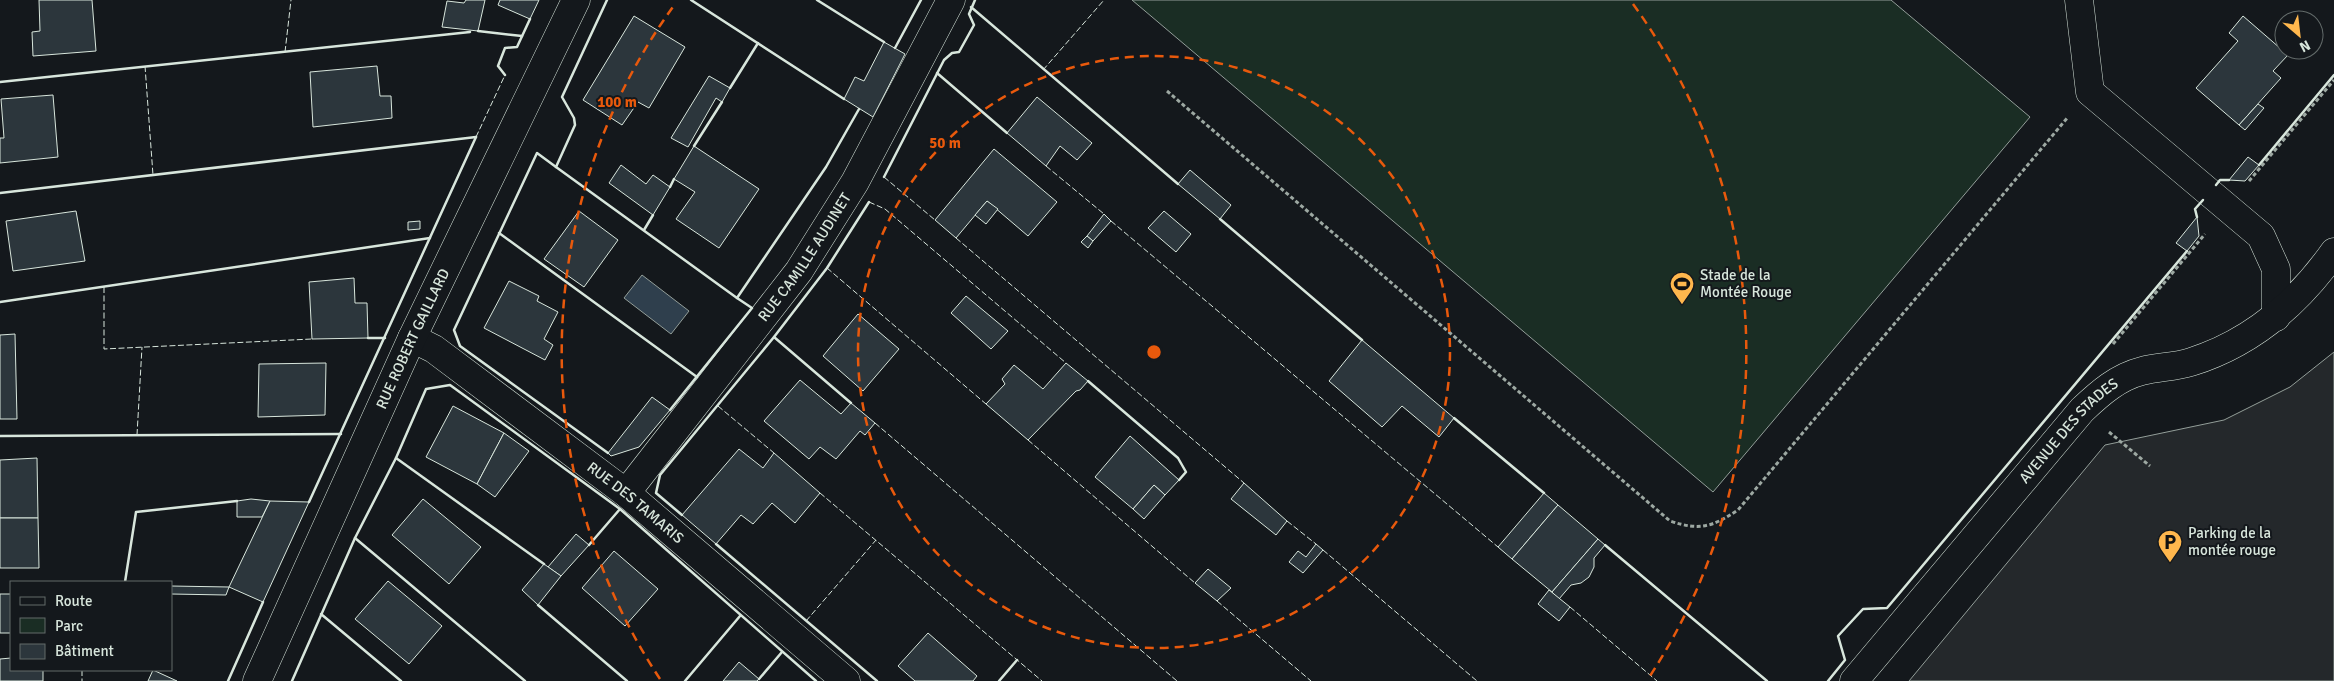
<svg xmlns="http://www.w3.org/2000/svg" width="2334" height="681" viewBox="0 0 2334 681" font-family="Signika,sans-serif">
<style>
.green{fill:#1a2d24;stroke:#939e99}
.parking{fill:#24282b;stroke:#939e99}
.water{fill:#2f3f4d;stroke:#939e99}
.building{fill:#2c363c;stroke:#d8e6dc}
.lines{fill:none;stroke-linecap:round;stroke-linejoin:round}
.minor-casing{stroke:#d8e6dc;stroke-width:29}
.path{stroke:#9da8a2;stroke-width:3;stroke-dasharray:4 2.5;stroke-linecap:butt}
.minor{stroke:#14181c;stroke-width:28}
.fence{stroke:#d8e6dc;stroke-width:1;stroke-dasharray:6 2.5;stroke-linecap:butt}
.wall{stroke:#d8e6dc;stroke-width:2.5}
.ring{fill:none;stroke:#e8590c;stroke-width:2.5;stroke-dasharray:9 6}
.labels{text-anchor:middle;stroke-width:4;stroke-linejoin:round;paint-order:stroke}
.street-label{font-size:15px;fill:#d8e6dc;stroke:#14181c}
.poi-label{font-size:15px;fill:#d8e6dc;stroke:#14181c;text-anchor:start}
.centre{fill:#e8590c;stroke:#14181c;stroke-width:2.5}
.ring-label{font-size:15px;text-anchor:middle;font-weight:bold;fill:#e8590c;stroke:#14181c;stroke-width:4;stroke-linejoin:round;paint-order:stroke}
</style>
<rect width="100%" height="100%" fill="#14181c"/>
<polygon class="green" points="1132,0 1891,0 2030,117 1713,492"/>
<polygon class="parking" points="2334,352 2334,681 1909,681 2105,445 2224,420 2290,387"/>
<polygon class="water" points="642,275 689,311 671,334 624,298"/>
<g class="building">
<polygon points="39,0 92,0 96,51 33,56 32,32 40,31"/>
<polygon points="466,0 485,0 478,31 442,27 447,1 464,3"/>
<polygon points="500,0 539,0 530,19 498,5"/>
<polygon points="634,16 685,47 649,108 638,102 622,125 583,100"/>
<polygon points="2243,16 2288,55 2273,71 2281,78 2239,125 2196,88 2238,41 2229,33"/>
<polygon points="884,42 905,54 873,117 844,99 855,77 864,81"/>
<polygon points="377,66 380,96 391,96 392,118 313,127 310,72"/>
<polygon points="709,76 730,88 722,102 716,98 688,147 671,138"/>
<polygon points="53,95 58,157 0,163 0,138 4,138 1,99"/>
<polygon points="1037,97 1092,143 1077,160 1060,146 1046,166 1007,133"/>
<polygon points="2258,104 2264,108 2245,130 2239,125"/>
<polygon points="694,146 759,189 719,248 676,219 695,192 674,179"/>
<polygon points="994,149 1057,202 1028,236 987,201 956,238 935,220"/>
<polygon points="2248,157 2259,165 2245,181 2229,180"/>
<polygon points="621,165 646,184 653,175 670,187 653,215 609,183"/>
<polygon points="1190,170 1231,205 1220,219 1178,184"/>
<polygon points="987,201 998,209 986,224 975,215"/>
<polygon points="76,211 85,261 13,271 6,221"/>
<polygon points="579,211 618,240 584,287 544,259"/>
<polygon points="1164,211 1191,234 1176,252 1148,228"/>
<polygon points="1104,214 1111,221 1093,241 1087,236"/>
<polygon points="2197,217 2199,236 2187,251 2176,243"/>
<polygon points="420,221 420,229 408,230 408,222"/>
<polygon points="1087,236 1093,241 1088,248 1081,242"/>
<polygon points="354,278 355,303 367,303 368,338 312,339 309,282"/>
<polygon points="509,281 539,296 537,301 558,312 544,339 553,345 545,360 484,328"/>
<polygon points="966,296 1008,331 991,349 951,313"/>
<polygon points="858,314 899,349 863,391 823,356"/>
<polygon points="15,334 17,419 0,419 0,335"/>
<polygon points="1362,340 1454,418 1439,437 1402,406 1382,427 1329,381"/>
<polygon points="326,363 325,415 258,417 259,364"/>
<polygon points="1066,363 1088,381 1080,390 1076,391 1028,440 986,404 1005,384 1002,379 1014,365 1043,389"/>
<polygon points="800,380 841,414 851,403 875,423 865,435 860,431 836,459 820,447 809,459 764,421"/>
<polygon points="652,397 670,410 639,447 611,456 608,453"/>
<polygon points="453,406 504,433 477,484 426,457"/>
<polygon points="504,433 529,451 495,497 477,484"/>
<polygon points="1130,436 1179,480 1165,495 1154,485 1133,509 1095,477"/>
<polygon points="739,449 763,468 774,453 820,493 795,523 772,503 753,524 741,515 716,544 682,515"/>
<polygon points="37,458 38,518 0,518 0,460"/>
<polygon points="1244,483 1287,521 1276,535 1231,499"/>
<polygon points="1154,485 1165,495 1144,519 1133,509"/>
<polygon points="1544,493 1558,505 1512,559 1498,547"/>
<polygon points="251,499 270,501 262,517 237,517 237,501"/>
<polygon points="423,499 481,547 449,584 392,535"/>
<polygon points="270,501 309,502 263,602 229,587"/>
<polygon points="1558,505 1598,539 1552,592 1512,559"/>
<polygon points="0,518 38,518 39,568 0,568"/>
<polygon points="576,534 589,545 561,576 548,567"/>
<polygon points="1598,539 1605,545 1594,558 1594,567 1589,577 1581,583 1571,585 1559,599 1552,592"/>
<polygon points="1316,544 1323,550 1303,573 1289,562 1298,551 1306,557"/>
<polygon points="614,551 658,589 625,626 582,588"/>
<polygon points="544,564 561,576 538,605 522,590"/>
<polygon points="1208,569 1231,588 1217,601 1195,583"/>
<polygon points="388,581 442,626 409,664 355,619"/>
<polygon points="171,586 229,587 226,595 171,594"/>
<polygon points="1549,590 1570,607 1559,621 1538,604"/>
<rect x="0" y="594" width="11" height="39"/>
<polygon points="928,633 977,676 973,681 915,681 898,666"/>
<polygon points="11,658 11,670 43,670 43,681 0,681 0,659"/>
<polygon points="739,662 759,679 757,681 723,681"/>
<polygon points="153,670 177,681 148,681"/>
</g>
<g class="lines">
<defs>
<g id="minor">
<polyline points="2079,0 2090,92 2261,236 2276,269 2276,317"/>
<path id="s1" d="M412 338 434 349 626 493 846 681"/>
<path id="s2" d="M626 493 799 271 855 182 951 0"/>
<path id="s3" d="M257 681 412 338 576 0"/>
<path id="s4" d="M1854 681 2082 410C2100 393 2118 377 2142 371 2158 367 2175 367 2191 362 2252 343 2298 303 2334 252"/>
</g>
</defs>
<use href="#minor" class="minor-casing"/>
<g class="path">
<path d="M1167 91 1670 521C1700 531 1712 527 1738 510L2068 117"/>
<polyline points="2249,181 2334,80"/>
<polyline points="2113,344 2205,234"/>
<polyline points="2109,432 2150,466"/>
</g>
<use href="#minor" class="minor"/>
<g class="fence">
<polyline points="285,52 291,0"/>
<polyline points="145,66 153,175"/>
<polyline points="1043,70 1104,0"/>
<polyline points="476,137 505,75"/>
<polyline points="1046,166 1104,214"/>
<polyline points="884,177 935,220"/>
<polyline points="869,202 885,209 1066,363"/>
<polyline points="1111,221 1498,547"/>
<polyline points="956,238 1244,483"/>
<polyline points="827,268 986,404"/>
<polyline points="104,287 104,349 312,339"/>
<polyline points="718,406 774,453"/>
<polyline points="875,423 1177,681"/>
<polyline points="137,435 142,347"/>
<polyline points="1028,440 1195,583"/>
<polyline points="820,493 1042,681"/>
<polyline points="1287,521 1316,544"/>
<polyline points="1323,550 1477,681"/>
<polyline points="1217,601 1311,681"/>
<polyline points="1570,607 1657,681"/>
<polyline points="806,621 876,540"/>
<polyline points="82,670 82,681"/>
</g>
<g class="wall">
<polyline points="607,0 562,97 574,118 575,125 556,167 537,153 454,330 460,346 608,453"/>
<polyline points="691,0 844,99"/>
<polyline points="817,0 884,42"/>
<polyline points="971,7 1178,184"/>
<polyline points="478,31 522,36"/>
<polyline points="895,48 921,0"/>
<polyline points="937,73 1007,133"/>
<polyline points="505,75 498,66 505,48 517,47 530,19"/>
<polyline points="0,82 470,32"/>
<polyline points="730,88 758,43"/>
<polyline points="694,146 722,102"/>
<polyline points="2259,165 2334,75"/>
<polyline points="556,167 737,298"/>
<polyline points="884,177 944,60 952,53 959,52 974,25 969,14 975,0"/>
<polyline points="2216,185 2220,180 2229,180"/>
<polyline points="670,187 674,179"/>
<polyline points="0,193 476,137"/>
<polyline points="2197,217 2195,209 2203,200"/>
<polyline points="1220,219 1362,340"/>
<polyline points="644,230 653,215"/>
<polyline points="499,233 697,377"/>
<polyline points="0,302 430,238"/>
<polyline points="774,337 851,403"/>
<polyline points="368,338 385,338"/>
<polyline points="1088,381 1178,458 1186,472 1179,480"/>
<polyline points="670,410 752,308 737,298 826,167 859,109"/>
<polyline points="1454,418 1544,493"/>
<polyline points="0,436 341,434"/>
<polyline points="396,458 544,564"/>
<polyline points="309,502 476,137"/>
<polyline points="682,515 656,493 660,475 774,337 827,268 869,202"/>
<polyline points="355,538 525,681"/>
<polyline points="716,544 877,681"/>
<polyline points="589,545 620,509"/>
<polyline points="1605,545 1767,681"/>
<polyline points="125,582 136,512 237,501"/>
<polyline points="538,605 627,681"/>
<polyline points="321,614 401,681"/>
<polyline points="759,679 782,652"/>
<polyline points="228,681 263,602"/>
<polyline points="292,681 355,538 396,458 426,389 450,385 620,509 816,681"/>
<polyline points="685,681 740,616"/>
<polyline points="999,681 1017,660"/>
<polyline points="1828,681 1845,660 1838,636 1863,609 1887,608 2187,251"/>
</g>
</g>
<g class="ring">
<circle cx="1154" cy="352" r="296"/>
<path d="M660 679A592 592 0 0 1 675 4M1633 4A592 592 0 0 1 1648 679"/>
</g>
<defs>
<symbol id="stadium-pin" viewBox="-11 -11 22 30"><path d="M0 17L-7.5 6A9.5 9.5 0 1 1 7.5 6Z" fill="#ffb74d" stroke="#14181c"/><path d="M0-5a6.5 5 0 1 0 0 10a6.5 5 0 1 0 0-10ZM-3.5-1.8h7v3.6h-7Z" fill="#111"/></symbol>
<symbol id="parking-pin" viewBox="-11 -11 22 30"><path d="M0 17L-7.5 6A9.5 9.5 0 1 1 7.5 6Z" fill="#ffb74d" stroke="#14181c"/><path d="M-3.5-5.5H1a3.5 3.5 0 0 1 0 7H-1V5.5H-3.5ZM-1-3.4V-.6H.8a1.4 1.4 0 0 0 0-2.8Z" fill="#111"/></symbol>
</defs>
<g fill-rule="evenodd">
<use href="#stadium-pin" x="1668" y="270" width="28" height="38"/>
<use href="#parking-pin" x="2156" y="528" width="28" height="38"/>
</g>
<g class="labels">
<g class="street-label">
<text dy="5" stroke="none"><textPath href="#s2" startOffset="296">RUE CAMILLE AUDINET</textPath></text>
<text dy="5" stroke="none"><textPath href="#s3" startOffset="376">RUE ROBERT GAILLARD</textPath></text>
<text dy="5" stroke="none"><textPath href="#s4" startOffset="330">AVENUE DES STADES</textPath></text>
<text dy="5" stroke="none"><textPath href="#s1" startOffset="278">RUE DES TAMARIS</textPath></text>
</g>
<g class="poi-label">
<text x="1700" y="280">Stade de la<tspan x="1700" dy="17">Montée Rouge</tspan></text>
<text x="2188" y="538">Parking de la<tspan x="2188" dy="17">montée rouge</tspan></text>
</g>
</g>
<circle cx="1154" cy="352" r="8" class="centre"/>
<g class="ring-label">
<text x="617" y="107">100 m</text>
<text x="945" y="148">50 m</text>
</g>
<rect x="10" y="581" width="162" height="90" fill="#14181c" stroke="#626a69"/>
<rect x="20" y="597" width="25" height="8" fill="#14181c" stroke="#626a69"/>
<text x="55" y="606" font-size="15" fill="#d8e6dc">Route</text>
<rect x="20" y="618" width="25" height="15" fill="#1a2d24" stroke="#626a69"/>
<text x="55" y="631" font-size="15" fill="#d8e6dc">Parc</text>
<rect x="20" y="644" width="25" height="15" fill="#2c363c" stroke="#626a69"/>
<text x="55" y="656" font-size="15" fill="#d8e6dc">Bâtiment</text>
<g transform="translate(2299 35) rotate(152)"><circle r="24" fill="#14181c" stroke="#626a69"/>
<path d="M0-4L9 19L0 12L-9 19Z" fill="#ffb74d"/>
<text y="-8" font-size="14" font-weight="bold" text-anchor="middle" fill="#d8e6dc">N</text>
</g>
</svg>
